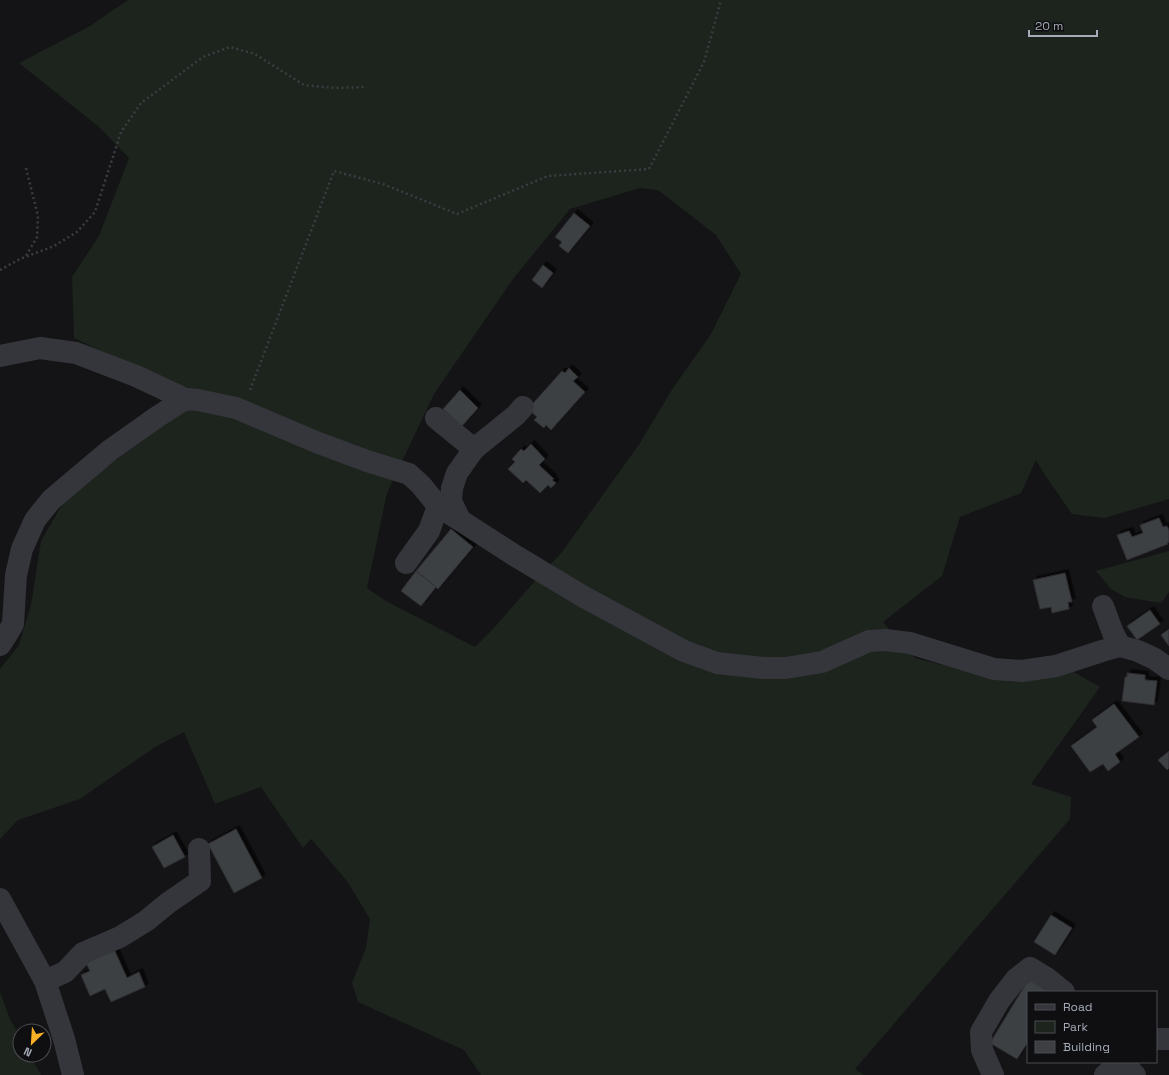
<svg xmlns="http://www.w3.org/2000/svg" width="1169" height="1075" viewBox="0 0 1169 1075" font-family="'Space Grotesk',sans-serif">
<style>
.green{fill:#1c241d;fill-rule:evenodd}
.building{fill:#3e3f43;stroke:#2e2e32;filter:url(#shadow)}
.lines{fill:none;stroke-linecap:round;stroke-linejoin:round}
.path{stroke:#3b3d42;stroke-width:2.5;stroke-dasharray:2 3;stroke-linecap:butt}
.minor{stroke:#35363b;stroke-width:22}
</style>
<defs>
<filter id="shadow"><feDropShadow dx="3.5" dy="-3.5" stdDeviation="0" flood-color="#0009"/></filter>
</defs>
<rect width="100%" height="100%" fill="#141416"/>
<g class="green">
<path d="M128 0H1169V499L1104 518 1072 514 1043 472 1036 460 1021 493 960 517 942 576 883 622 915 658 1011 682 1072 671 1100 687 1031 784 1071 797 1070 819 855 1069 864 1075H481L464 1050 358 1002 352 983 366 948 370 919 347 881 311 839 303 848 261 787 215 804 184 732 155 747 80 799 18 820 0 839V669L19 645 31 605 41 541 67 496 157 430 167 383 74 338 72 277 99 236 129 158 99 127 19 63 90 26ZM640 188 658 190 716 235 741 274 711 334 673 388 640 443 562 552 535 581 492 630 475 647 386 601 367 588 387 493 434 394 513 279 570 209Z"/>
<polygon points="1169,551 1169,592 1161,603 1125,597 1111,589 1096,571"/>
<polygon points="0,992 10,1019 20,1037 20,1055 30,1055 41,1075 0,1075"/>
</g>
<g class="building">
<polygon points="574,213 590,226 568,253 559,246 562,242 555,237"/>
<polygon points="543,265 553,273 542,288 532,280"/>
<polygon points="569,368 578,377 573,381 585,392 551,430 546,425 544,428 534,420 537,417 528,409 562,371 565,373"/>
<polygon points="460,390 478,408 462,426 443,409"/>
<polygon points="531,444 545,459 539,465 554,479 552,480 556,483 551,488 548,485 540,493 526,480 523,483 508,469 515,462 512,459 521,449 524,451"/>
<polygon points="1159,518 1163,527 1167,526 1169,531 1169,542 1167,543 1168,544 1127,560 1117,535 1129,531 1132,537 1143,533 1140,525"/>
<polygon points="451,529 473,547 438,589 416,571"/>
<polygon points="416,571 436,587 421,606 401,591"/>
<polygon points="1065,573 1072,602 1068,602 1069,609 1052,613 1051,607 1040,609 1033,580"/>
<polygon points="1150,610 1160,624 1137,640 1127,626"/>
<polygon points="1169,629 1169,646 1161,635"/>
<polygon points="1127,673 1145,675 1145,680 1157,681 1154,705 1122,701 1125,677 1127,677"/>
<polygon points="1114,704 1139,737 1115,754 1120,762 1108,771 1103,764 1090,772 1071,746 1097,727 1092,720"/>
<polygon points="1169,751 1169,768 1167,770 1158,760"/>
<polygon points="236,829 262,878 234,893 208,844"/>
<polygon points="173,835 185,857 164,868 152,847"/>
<polygon points="1051,915 1072,928 1055,955 1034,942"/>
<polygon points="114,949 127,978 139,972 145,987 111,1002 105,989 90,996 81,975 90,971 85,961"/>
<polygon points="1030,977 1055,992 1028,992 1028,1042 1017,1059 990,1043"/>
</g>
<g class="lines">
<g class="path">
<polyline points="26,168 38,216 37,237 26,256"/>
<polyline points="0,270 20,259 54,246 77,232 95,212 121,132 141,103 203,57 230,47 255,54 304,85 335,88 365,87"/>
<polyline points="250,390 334,171 383,184 457,214 548,176 649,169 704,62 721,0"/>
</g>
<g class="minor">
<polyline points="0,356 40,348 76,353 136,376 185,399"/>
<polyline points="436,418 474,449"/>
<polyline points="460,520 451,501 452,488 457,473 474,449 516,415 523,407"/>
<polyline points="406,563 429,531 438,506"/>
<polyline points="1103,606 1113,633 1120,646"/>
<polyline points="0,645 4,639 13,624 16,575 22,549 35,520 51,500 109,451 157,417 185,399 198,400 236,408 316,442 367,461 409,474 421,485 438,506 514,555 584,597 684,651 717,663 763,668 786,668 822,662 869,641 886,640 910,643 994,669 1022,671 1056,666 1102,651 1120,646 1138,651 1155,659 1169,669"/>
<polyline points="0,899 45,981 64,1039 73,1075"/>
<polyline points="45,981 65,972 83,953 120,937 146,921 168,903 200,881 199,849"/>
<polyline points="1156,1039 1169,1039"/>
<polyline points="993,1075 982,1050 981,1032 999,1001 1016,979 1030,968 1048,979 1064,992"/>
<path d="M1105 1075C1114 1066 1126 1065 1135 1075"/>
</g>
</g>
<rect x="1027" y="991" width="130" height="72" fill="#0f0f11" stroke="#4b4d53"/>
<rect x="1035" y="1004" width="20" height="6" fill="#35363b" stroke="#4b4d53"/>
<text x="1063" y="1011" font-size="12" fill="#a5abb7">Road</text>
<rect x="1035" y="1021" width="20" height="12" fill="#1c241d" stroke="#4b4d53"/>
<text x="1063" y="1031" font-size="12" fill="#a5abb7">Park</text>
<rect x="1035" y="1041" width="20" height="12" fill="#3e3f43" stroke="#4b4d53"/>
<text x="1063" y="1051" font-size="12" fill="#a5abb7">Building</text>
<g transform="translate(32 1043) rotate(205)"><circle r="19" fill="#0f0f11" stroke="#4b4d53"/>
<path d="M0-3L7 15L0 10L-7 15Z" fill="#fbb027"/>
<text y="-6" font-size="11" font-weight="bold" text-anchor="middle" fill="#a5abb7">N</text>
</g>
<path d="M1029 30v6h68v-6" fill="none" stroke="#a5abb7" stroke-width="2"/>
<text x="1035" y="30" font-size="12" fill="#a5abb7" stroke="#0f0f11" stroke-width="3" paint-order="stroke">20 m</text>
</svg>
